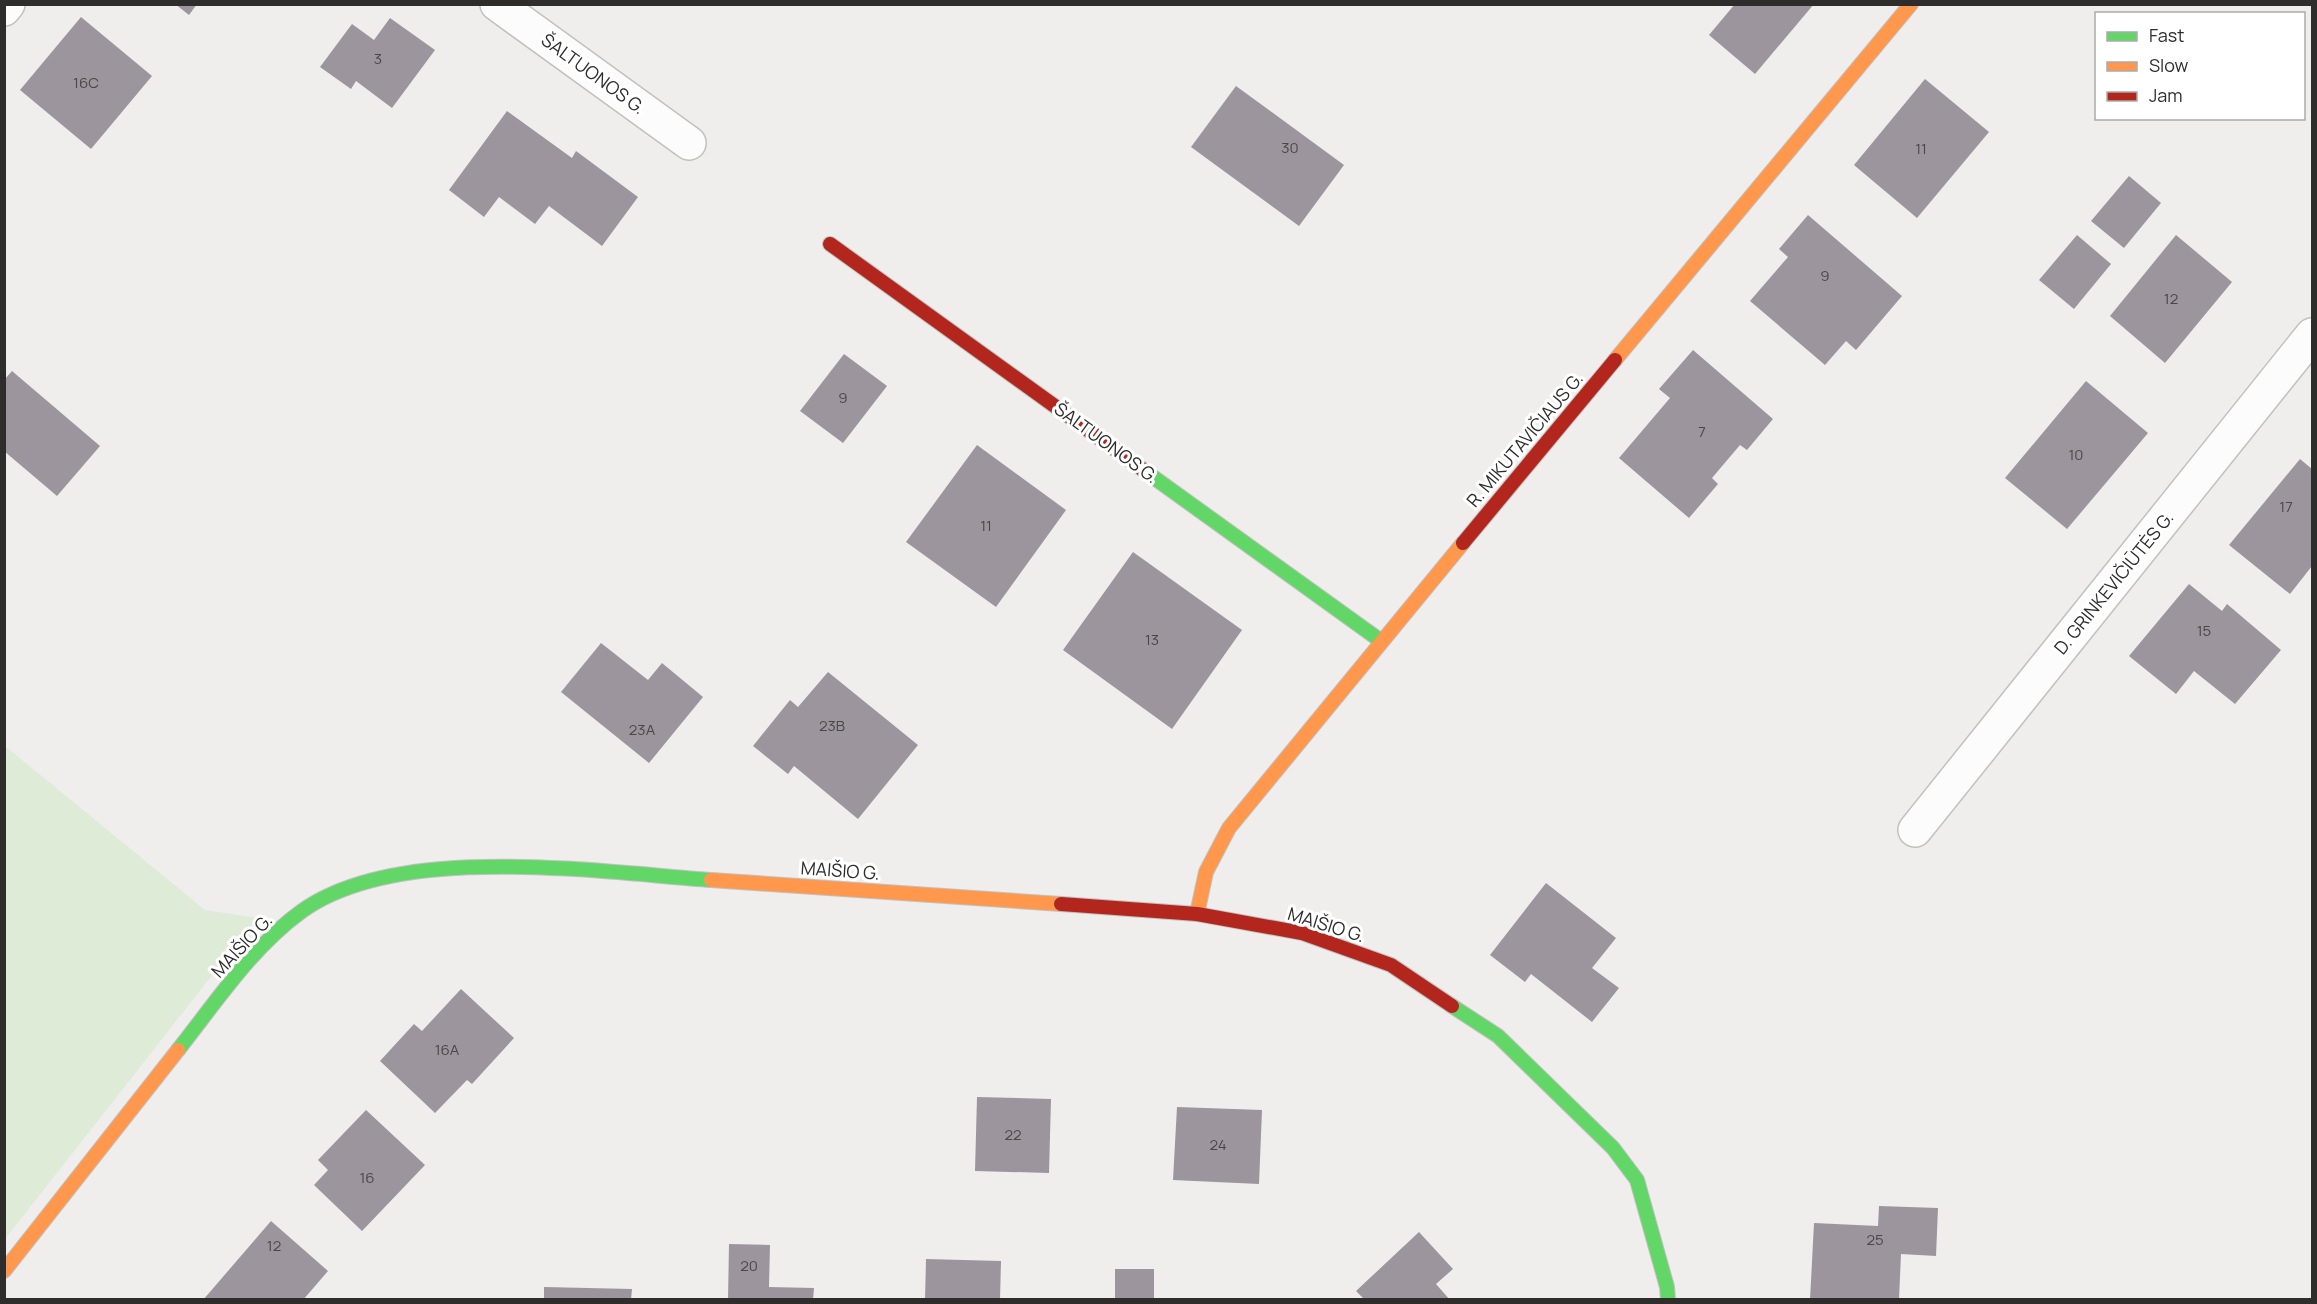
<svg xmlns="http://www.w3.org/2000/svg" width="2317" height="1304" viewBox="0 0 2317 1304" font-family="Manrope,sans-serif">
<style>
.green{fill:#deebd6}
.building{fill:#9c959e}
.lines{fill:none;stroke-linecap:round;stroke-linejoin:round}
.street-casing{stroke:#c1c1bf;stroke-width:36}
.fast-casing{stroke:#c1c1bf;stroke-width:16}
.slow-casing{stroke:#c1c1bf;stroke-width:16}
.jam-casing{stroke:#c1c1bf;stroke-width:16}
.street{stroke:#fdfcfc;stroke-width:33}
.fast{stroke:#63d668;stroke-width:14}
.slow{stroke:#ff974d;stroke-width:14}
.jam{stroke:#b3261e;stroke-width:14}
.labels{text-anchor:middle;stroke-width:6;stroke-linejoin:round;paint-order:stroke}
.number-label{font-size:15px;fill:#4a4748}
.street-label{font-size:18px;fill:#2e2d2c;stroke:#fff}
</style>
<rect width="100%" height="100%" fill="#efeeec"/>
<polygon class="green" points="5,746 205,910 257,918 5,1239"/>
<g class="building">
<polygon points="175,4 197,4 189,15"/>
<polygon points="1735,4 1814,4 1755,74 1709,35"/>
<polygon points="81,17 152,76 91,149 20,90"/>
<polygon points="390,18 435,50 392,108 356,81 351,89 320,67 352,24 374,40"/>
<polygon points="1925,79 1989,132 1917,218 1854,165"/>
<polygon points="1236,86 1344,165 1299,226 1191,147"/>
<polygon points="507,111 572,158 576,151 638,197 602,246 549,206 535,224 499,197 484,217 449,190"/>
<polygon points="2129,176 2161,203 2124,248 2091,221"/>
<polygon points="1808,215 1902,296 1856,350 1846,341 1825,365 1750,301 1788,257 1779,249"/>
<polygon points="2077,235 2111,264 2074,309 2039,280"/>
<polygon points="2176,235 2232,282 2165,363 2110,316"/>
<polygon points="1693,350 1773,419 1747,450 1740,445 1712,478 1718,484 1689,518 1619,458 1670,398 1659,389"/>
<polygon points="844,354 887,386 843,443 800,411"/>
<polygon points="12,371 100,446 57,496 4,451 4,380"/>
<polygon points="2086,381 2148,433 2067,529 2005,478"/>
<polygon points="977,445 1066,510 996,607 906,542"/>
<polygon points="2300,459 2312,469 2312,566 2290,594 2229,545"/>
<polygon points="1133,552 1242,630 1172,729 1063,650"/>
<polygon points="2189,584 2222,611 2227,604 2281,650 2235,704 2194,671 2176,694 2129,656"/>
<polygon points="601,643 648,680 662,663 703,697 649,763 561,692"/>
<polygon points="828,672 918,745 858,819 794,766 788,774 753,746 790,700 798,707"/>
<polygon points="1546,883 1616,938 1592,968 1619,988 1592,1022 1531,974 1525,982 1490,955"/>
<polygon points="461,989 514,1038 472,1084 467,1080 435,1113 380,1061 414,1024 422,1031"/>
<polygon points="977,1097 1051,1099 1049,1173 975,1171"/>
<polygon points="1177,1107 1262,1110 1259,1184 1173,1180"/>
<polygon points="366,1110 425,1165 362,1231 314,1185 328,1170 318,1160"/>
<polygon points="1879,1206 1938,1208 1936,1256 1901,1254 1899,1300 1810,1300 1814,1223 1878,1226"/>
<polygon points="271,1221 328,1271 303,1300 203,1300"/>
<polygon points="1419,1232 1453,1269 1436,1284 1450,1300 1365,1300 1356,1291"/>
<polygon points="729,1244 770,1245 769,1287 814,1288 813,1300 728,1300"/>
<polygon points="926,1259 1001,1261 1000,1300 925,1300"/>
<rect x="1115" y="1269" width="39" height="31"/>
<polygon points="544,1287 632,1289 631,1300 544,1300"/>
</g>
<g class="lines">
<defs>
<g id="street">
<polyline points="497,4 689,143"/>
<polyline points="4,9 8,4"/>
<polyline points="1915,830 2312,335"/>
</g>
<g id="fast">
<polyline points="1142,469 1381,641"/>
<polyline points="1452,1006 1498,1036 1613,1148 1637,1180 1667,1287 1668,1300"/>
<path d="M178 1050C216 1002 252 947 302 911 399 842 597 872 711 880"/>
</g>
<g id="slow">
<polyline points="1615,360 1911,4"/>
<polyline points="711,880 1061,904"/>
<polyline points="1197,914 1206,872 1229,828 1463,543"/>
<polyline points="4,1271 178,1050"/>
</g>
<g id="jam">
<polyline points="830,244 1142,469"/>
<polyline points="1463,543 1615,360"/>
<polyline points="1061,904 1197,914 1302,933 1391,965 1452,1006"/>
</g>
</defs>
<use href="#street" class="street-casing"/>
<use href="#fast" class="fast-casing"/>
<use href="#slow" class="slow-casing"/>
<use href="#jam" class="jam-casing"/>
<use href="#street" class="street"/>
<use href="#fast" class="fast"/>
<use href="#slow" class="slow"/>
<use href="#jam" class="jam"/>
</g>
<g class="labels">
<g class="number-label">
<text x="378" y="64">3</text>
<text x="86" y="88">16C</text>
<text x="1290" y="153">30</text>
<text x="1921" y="154">11</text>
<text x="1825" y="281">9</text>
<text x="2171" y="304">12</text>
<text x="843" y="403">9</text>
<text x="1702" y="437">7</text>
<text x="2076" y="460">10</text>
<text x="2286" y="512">17</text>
<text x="986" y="531">11</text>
<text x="2204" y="636">15</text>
<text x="1152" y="645">13</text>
<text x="832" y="731">23B</text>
<text x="642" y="735">23A</text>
<text x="447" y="1055">16A</text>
<text x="1013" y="1140">22</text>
<text x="1218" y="1150">24</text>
<text x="367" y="1183">16</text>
<text x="1875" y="1245">25</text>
<text x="274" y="1251">12</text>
<text x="749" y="1271">20</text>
</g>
<g class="street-label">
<text transform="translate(593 74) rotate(36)" y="6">ŠALTUONOS G.</text>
<text transform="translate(1525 440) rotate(-50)" y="6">R. MIKUTAVIČIAUS G.</text>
<text transform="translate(1106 443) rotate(36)" y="6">ŠALTUONOS G.</text>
<text transform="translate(2114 583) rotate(-51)" y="6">D. GRINKEVIČIŪTĖS G.</text>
<text transform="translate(840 871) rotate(4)" y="6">MAIŠIO G.</text>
<text transform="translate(1326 925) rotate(17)" y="6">MAIŠIO G.</text>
<text transform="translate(242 946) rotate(-47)" y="6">MAIŠIO G.</text>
</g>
</g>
<rect width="2317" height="1304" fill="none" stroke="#2e2d2c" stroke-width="12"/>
<rect x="2095" y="12" width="210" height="108" fill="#ffffff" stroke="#ababab" stroke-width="1.5"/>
<rect x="2107" y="32" width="30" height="9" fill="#63d668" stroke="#ababab" stroke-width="1.5"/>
<text x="2149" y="42" font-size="18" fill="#2e2d2c">Fast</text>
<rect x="2107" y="62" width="30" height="9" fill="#ff974d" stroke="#ababab" stroke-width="1.5"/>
<text x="2149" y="72" font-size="18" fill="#2e2d2c">Slow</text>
<rect x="2107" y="92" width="30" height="9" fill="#b3261e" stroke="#ababab" stroke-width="1.5"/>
<text x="2149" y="102" font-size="18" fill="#2e2d2c">Jam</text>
</svg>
